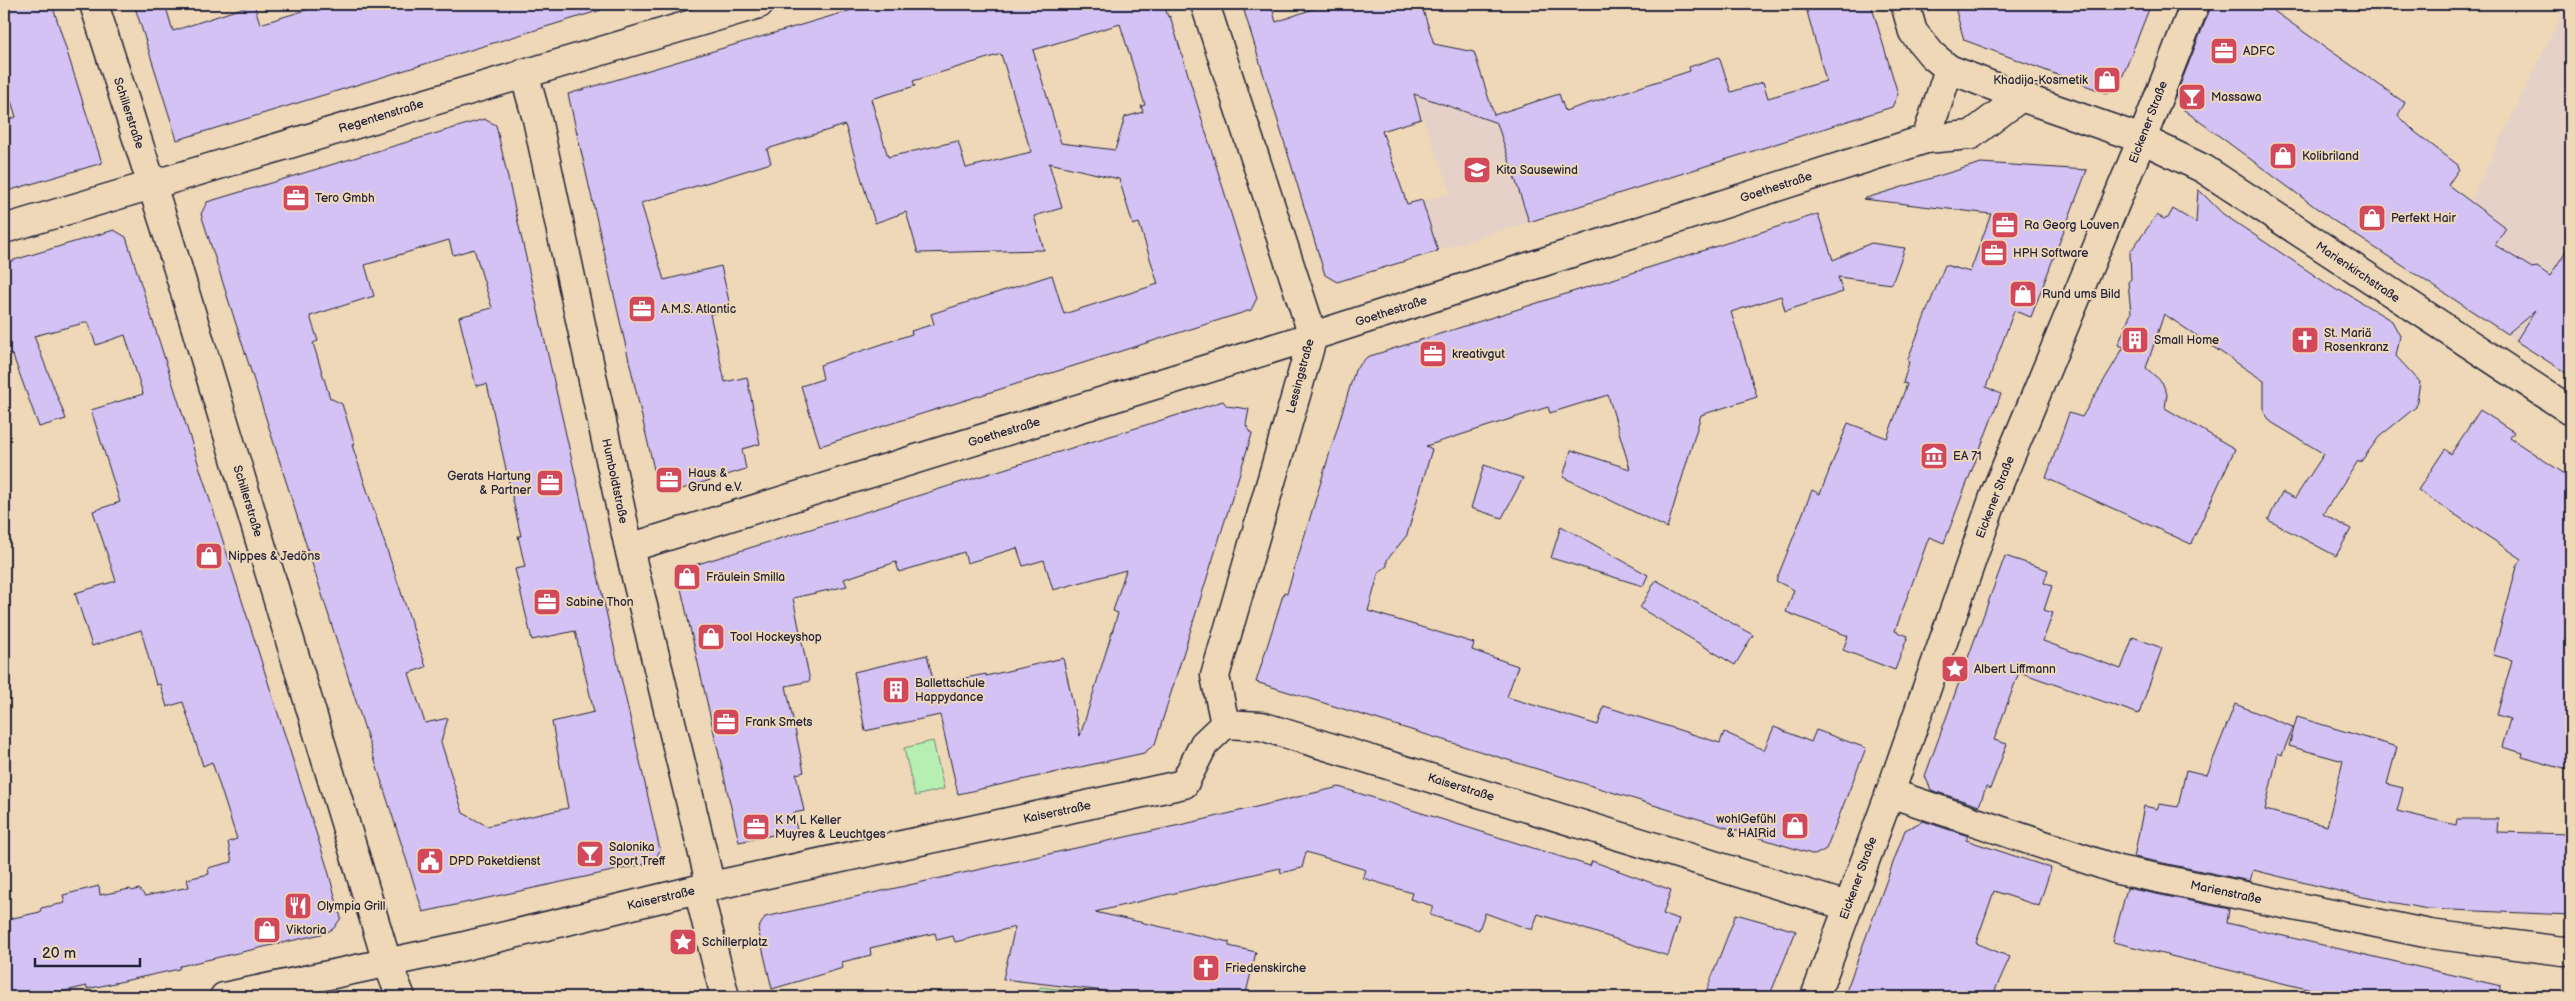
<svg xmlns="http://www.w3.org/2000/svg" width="2575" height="1001" viewBox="0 0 2575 1001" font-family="'Balsamiq Sans',sans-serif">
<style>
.built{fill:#e6d1c9}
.green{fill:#b7efb2;stroke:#6c8876}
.building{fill:#d3c2f3;stroke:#22223b;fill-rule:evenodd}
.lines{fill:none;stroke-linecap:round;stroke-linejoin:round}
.pedestrian-casing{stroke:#22223b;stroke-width:31}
.minor-casing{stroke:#22223b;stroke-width:31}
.pedestrian{stroke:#eed8b7;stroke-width:28}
.minor{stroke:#eed8b7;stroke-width:28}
.labels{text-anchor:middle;stroke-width:4;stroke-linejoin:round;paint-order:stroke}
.poi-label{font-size:12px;fill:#22223b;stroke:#eed8b7;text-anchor:start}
.street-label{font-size:12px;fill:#22223b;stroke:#eed8b7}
</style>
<rect width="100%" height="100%" fill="#eed8b7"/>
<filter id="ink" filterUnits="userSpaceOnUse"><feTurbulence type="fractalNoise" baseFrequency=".02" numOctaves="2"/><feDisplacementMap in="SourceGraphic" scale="10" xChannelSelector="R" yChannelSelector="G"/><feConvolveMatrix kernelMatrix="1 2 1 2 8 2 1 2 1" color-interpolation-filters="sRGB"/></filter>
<g filter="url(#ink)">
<g class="built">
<polygon points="2564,10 2571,13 2571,284 2528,349 2470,310 2507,253 2495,245 2506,228 2470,201"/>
<polygon points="1414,94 1497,123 1529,222 1337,282 1325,275 1312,235 1451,193"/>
</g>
<g class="green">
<polygon points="933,741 944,789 915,796 904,748"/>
<polygon points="1040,987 1084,992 1083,997 1039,997"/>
</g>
<g class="building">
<polygon points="4,4 52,4 102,163 4,192 4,121 16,117 4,78"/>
<polygon points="134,4 165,4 173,31 254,4 260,24 326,4 600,4 601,10 177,140"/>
<path d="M872 4H1164L1168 17 1170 16 1257 298 1251 310 820 446 801 386 823 379 820 365 912 334 911 331 934 324 931 314 1052 275 1064 314 1158 284 1139 223 1133 225 1119 179 1049 163 1062 208 1034 216 1044 250 918 253 906 212 875 223 845 125 767 149 771 163 641 203 664 280 721 266 731 310 710 314 725 382 747 377 760 444 742 449 746 469 669 493 658 487 568 94ZM1120 24 1145 105 1141 106 1143 112 1125 117 1115 150 1061 143 1033 50ZM1001 54 1031 152 966 168 958 141 888 157 871 99 915 86 913 81Z"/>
<polygon points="1242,4 1271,4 1276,22 1327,4 1421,4 1434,44 1474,52 1494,115 1559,94 1565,111 1690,71 1689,67 1719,57 1731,92 1763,82 1768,98 1826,81 1805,4 1871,4 1898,94 1892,107 1529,222 1497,123 1414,94 1421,119 1382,131 1407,204 1422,200 1438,251 1337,282 1325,275"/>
<polygon points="1954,4 2151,4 2118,88 2106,93 1964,40"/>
<polygon points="2212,4 2264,4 2405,103 2398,115 2415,132 2458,165 2457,167 2459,169 2448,185 2506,228 2495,245 2532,268 2537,267 2550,276 2571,243 2571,376 2516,341 2535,311 2507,334 2334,221 2180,107 2176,95"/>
<path d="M484 119 496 125 660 850 654 862 423 912 201 214 207 202ZM449 240 453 255 474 249 492 308 459 317 476 386 487 384 521 536H518L525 567 515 569 532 640 575 631 594 712 552 722 568 808 487 826 463 813 441 742 448 718 425 723 409 673 426 667 352 445H355L342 404 330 398 313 343 318 341 310 316 374 296 365 265Z"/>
<polygon points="1981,163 2087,170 2031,317 2014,311 1986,387 2001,394 1944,543 1929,537 1895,631 1908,636 1895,670 1843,650 1848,636 1786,612 1794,590 1776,581 1812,490 1820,494 1848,423 1887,438 1907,384 1903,383 1909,362 1907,361 1945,265 1970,272 1991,214 1863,199"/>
<polygon points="2198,189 2223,214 2338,291 2339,289 2392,321 2400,336 2396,356 2420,382 2416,407 2379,437 2360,463 2358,461 2323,514 2351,529 2336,556 2268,520 2282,492 2295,498 2324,454 2271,422 2264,412 2264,381 2164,314 2146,368 2162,382 2167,394 2165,408 2235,449 2191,544 2046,478 2069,413 2082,417 2124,347 2118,345 2131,313 2128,282 2131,279 2130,252 2157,215 2164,219 2168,218 2173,209 2196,223"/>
<polygon points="1818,214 1833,260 1871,243 1905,248 1892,284 1838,277 1843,292 1785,311 1781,296 1731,312 1757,397 1701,415 1667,528 1563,477 1571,450 1630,469 1608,395 1550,413 1548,407 1426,446 1432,449 1407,535 1387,560 1387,566 1379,572 1368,611 1474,643 1472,650 1518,666 1507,697 1598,725 1604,706 1720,743 1724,732 1764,750 1774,727 1811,742 1816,730 1866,748 1826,849 1815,855 1256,682 1284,592 1287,593 1355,370 1367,357"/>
<polygon points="114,230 126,237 327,867 341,918 334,928 326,933 180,966 179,969 87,989 87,986 52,994 49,997 4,997 4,920 40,912 41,908 65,903 63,895 99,886 100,895 130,889 132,891 139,889 145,896 189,887 187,879 209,874 208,868 232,862 228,842 237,839 212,762 203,766 183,702 167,707 160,684 156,685 141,630 92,646 75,593 116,581 93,511 120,502 91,410 143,394 125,335 96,345 88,322 34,336 66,419 39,427 13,356 10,353 4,355 4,263"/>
<polygon points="1223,401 1227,406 1249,409 1246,425 1252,434 1155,744 1144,753 958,794 940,715 865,731 854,672 927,655 934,684 986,674 986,676 1063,658 1080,736 1118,613 1113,611 1126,570 1053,590 1044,560 1023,566 1017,548 967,563 964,552 899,572 896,562 844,579 847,586 793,598 810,681 786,686 804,772 796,774 804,811 793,813 797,830 739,842 679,580 685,568"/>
<polygon points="2480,410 2514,432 2510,438 2571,478 2571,704 2564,730 2571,732 2571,771 2522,757 2523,753 2502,747 2510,719 2497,715 2512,660 2493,655 2517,567 2522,559 2418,490 2445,449 2451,454"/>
<polygon points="1484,465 1523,478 1502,518 1471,508"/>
<polygon points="1561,526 1648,575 1643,586 1551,558"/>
<polygon points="2005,556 2048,570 2044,583 2052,586 2044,610 2053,613 2043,641 2121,669 2133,637 2162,648 2139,714 2019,672 1994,740 2007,744 1990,789 1986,787 1979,806 1931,790 1925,776"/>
<polygon points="1656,580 1753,635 1735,665 1640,608"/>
<polygon points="2235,704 2293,727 2282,755 2278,753 2265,810 2327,826 2343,761 2289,746 2297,717 2397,747 2387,784 2403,788 2397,811 2456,825 2457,819 2498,819 2497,832 2571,834 2571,915 2428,909 2363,897 2253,870 2250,881 2134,857 2144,806 2157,809 2159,804 2178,807 2186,770 2207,775"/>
<polygon points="1339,787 1590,866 1592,861 1671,890 1663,914 1679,919 1668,956 1538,914 1532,930 1485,913 1479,930 1430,915 1433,906 1410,899 1412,893 1363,878 1366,870 1306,852 1302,868 1281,873 1280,868 1095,912 1229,942 1229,946 1256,952 1245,997 1103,997 1104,991 1003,979 1015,927 955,942 953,936 937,940 935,933 870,948 871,955 842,962 843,968 772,989 758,929 765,917 1202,820"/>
<polygon points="1923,821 1968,836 1966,840 2051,868 2039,906 1994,891 1976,943 2010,957 1992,997 1844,997 1905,830"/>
<polygon points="2127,888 2229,909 2227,923 2501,986 2500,997 2340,997 2113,942"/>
<polygon points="1736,914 1796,931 1769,997 1704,997"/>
</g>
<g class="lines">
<defs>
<g id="pedestrian">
<polyline points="2142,139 2195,4"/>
<polyline points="698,889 725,997"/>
</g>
<g id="minor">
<polyline points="94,4 165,226 387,962 401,997"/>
<polyline points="1205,4 1313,336 1215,676 1225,724"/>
<polyline points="1905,4 1913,32 1932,55 1949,69 2021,97 2142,139 2204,169 2571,411"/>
<polyline points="524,73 537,119 629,548 711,887"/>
<polyline points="1926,139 1949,69"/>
<polyline points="4,229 759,4"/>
<polyline points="629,548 1313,336 1926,139 1971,135 2021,97"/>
<polyline points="1890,793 2118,870 2430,934 2563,951 2571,950"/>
<polyline points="224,997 452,949 698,889 1184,784 1204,744 1225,724 1261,726 1847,906"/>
<polyline points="1815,997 1890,793 1996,491 2142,139"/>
</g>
</defs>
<use href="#pedestrian" class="pedestrian-casing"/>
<use href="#minor" class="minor-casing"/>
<use href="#pedestrian" class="pedestrian"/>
<use href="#minor" class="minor"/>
</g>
</g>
<defs>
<symbol id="office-square" viewBox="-11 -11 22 22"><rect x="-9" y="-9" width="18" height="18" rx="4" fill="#d1495b" stroke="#eed8b7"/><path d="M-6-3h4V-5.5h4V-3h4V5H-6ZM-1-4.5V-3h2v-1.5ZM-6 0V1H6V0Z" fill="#fff"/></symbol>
<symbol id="shop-square" viewBox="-11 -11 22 22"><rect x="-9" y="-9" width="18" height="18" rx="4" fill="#d1495b" stroke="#eed8b7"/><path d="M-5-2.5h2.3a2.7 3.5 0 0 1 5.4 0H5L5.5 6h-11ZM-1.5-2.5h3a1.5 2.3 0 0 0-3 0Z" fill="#fff"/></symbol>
<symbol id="bar-square" viewBox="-11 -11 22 22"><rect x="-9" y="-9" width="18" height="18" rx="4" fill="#d1495b" stroke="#eed8b7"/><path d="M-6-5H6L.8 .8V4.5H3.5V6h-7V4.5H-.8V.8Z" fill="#fff"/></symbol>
<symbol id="school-square" viewBox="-11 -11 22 22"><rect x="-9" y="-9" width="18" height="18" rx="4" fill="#d1495b" stroke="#eed8b7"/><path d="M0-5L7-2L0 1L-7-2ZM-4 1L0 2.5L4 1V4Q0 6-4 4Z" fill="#fff"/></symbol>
<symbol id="building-square" viewBox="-11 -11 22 22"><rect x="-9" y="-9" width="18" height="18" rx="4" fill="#d1495b" stroke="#eed8b7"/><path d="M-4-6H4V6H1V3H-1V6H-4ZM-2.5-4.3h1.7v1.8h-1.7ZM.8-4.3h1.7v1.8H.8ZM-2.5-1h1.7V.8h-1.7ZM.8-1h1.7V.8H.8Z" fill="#fff"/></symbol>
<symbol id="church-square" viewBox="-11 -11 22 22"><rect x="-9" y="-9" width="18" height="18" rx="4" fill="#d1495b" stroke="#eed8b7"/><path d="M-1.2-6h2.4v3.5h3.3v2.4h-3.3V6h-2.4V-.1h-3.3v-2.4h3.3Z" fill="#fff"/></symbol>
<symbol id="museum-square" viewBox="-11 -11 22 22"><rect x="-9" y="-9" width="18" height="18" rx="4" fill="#d1495b" stroke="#eed8b7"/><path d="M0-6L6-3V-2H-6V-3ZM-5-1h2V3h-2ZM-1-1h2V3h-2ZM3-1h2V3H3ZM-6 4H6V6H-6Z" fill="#fff"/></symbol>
<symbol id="sight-square" viewBox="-11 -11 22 22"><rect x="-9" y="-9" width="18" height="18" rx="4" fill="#d1495b" stroke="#eed8b7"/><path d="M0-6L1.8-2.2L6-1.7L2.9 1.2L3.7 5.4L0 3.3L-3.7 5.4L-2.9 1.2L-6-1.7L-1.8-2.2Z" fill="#fff"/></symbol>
<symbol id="civic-square" viewBox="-11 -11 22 22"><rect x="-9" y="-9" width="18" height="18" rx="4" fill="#d1495b" stroke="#eed8b7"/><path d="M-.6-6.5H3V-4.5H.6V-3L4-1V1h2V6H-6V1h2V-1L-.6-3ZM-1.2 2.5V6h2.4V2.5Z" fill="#fff"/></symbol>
<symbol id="restaurant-square" viewBox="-11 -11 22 22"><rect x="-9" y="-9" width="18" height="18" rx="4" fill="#d1495b" stroke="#eed8b7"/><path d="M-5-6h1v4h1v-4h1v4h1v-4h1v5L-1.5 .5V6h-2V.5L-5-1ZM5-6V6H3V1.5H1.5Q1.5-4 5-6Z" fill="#fff"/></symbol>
</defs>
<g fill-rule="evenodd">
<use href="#office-square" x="2208" y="35" width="32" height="32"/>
<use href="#shop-square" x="2091" y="64" width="32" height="32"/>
<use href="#bar-square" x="2176" y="81" width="32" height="32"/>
<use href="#shop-square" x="2267" y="140" width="32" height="32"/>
<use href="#school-square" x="1461" y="154" width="32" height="32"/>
<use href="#office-square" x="280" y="182" width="32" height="32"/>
<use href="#shop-square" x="2356" y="202" width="32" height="32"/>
<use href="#office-square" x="1989" y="209" width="32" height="32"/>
<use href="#office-square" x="1978" y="237" width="32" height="32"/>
<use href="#shop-square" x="2007" y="278" width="32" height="32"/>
<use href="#office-square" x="626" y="293" width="32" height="32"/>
<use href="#building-square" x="2119" y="324" width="32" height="32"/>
<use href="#church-square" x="2289" y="324" width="32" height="32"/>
<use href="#office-square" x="1417" y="338" width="32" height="32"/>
<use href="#museum-square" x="1918" y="440" width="32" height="32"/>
<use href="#office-square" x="653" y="464" width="32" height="32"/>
<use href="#office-square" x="534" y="467" width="32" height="32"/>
<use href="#shop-square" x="193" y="540" width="32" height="32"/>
<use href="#shop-square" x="671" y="561" width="32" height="32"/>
<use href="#office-square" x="531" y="586" width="32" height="32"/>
<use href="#shop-square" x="695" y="621" width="32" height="32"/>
<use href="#sight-square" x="1939" y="653" width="32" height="32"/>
<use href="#building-square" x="880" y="674" width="32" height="32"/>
<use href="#office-square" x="710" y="706" width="32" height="32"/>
<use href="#shop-square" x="1779" y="810" width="32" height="32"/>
<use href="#office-square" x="740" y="811" width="32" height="32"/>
<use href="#bar-square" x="574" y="838" width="32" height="32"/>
<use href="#civic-square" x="414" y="845" width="32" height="32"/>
<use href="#restaurant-square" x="282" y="890" width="32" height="32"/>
<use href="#shop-square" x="251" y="914" width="32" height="32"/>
<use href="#sight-square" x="667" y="926" width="32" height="32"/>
<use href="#church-square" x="1190" y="952" width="32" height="32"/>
</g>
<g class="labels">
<g class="poi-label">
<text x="2243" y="55">ADFC</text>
<text x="2088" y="84" text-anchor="end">Khadija-Kosmetik</text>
<text x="2211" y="101">Massawa</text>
<text x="2302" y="160">Kolibriland</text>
<text x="1496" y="174">Kita Sausewind</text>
<text x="315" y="202">Tero Gmbh</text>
<text x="2391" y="222">Perfekt Hair</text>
<text x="2024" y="229">Ra Georg Louven</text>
<text x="2013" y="257">HPH Software</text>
<text x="2042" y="298">Rund ums Bild</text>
<text x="661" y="313">A.M.S. Atlantic</text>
<text x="2324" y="337">St. Mariä<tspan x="2324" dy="14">Rosenkranz</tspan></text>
<text x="2154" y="344">Small Home</text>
<text x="1452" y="358">kreativgut</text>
<text x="1953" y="460">EA 71</text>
<text x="688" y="477">Haus &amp;<tspan x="688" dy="14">Grund e.V.</tspan></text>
<text x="531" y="480" text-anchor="end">Gerats Hartung<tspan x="531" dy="14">&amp; Partner</tspan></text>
<text x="228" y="560">Nippes &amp; Jedöns</text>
<text x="706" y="581">Fräulein Smilla</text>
<text x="566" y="606">Sabine Thon</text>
<text x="730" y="641">Tool Hockeyshop</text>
<text x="1974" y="673">Albert Liffmann</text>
<text x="915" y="687">Ballettschule<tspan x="915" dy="14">Happydance</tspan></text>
<text x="745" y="726">Frank Smets</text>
<text x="1776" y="823" text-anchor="end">wohlGefühl<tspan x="1776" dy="14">&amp; HAIRid</tspan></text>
<text x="775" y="824">K M L Keller<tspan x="775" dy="14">Muyres &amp; Leuchtges</tspan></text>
<text x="609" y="851">Salonika<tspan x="609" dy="14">Sport Treff</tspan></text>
<text x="449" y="865">DPD Paketdienst</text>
<text x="317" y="910">Olympia Grill</text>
<text x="286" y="934">Viktoria</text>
<text x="702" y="946">Schillerplatz</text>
<text x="1225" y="972">Friedenskirche</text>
</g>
<g class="street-label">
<text transform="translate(129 113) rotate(72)" y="4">Schillerstraße</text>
<text transform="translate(381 116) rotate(-17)" y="4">Regentenstraße</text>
<text transform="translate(2148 122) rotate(-69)" y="4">Eickener Straße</text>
<text transform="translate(1776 187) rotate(-18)" y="4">Goethestraße</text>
<text transform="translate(2358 272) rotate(34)" y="4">Marienkirchstraße</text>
<text transform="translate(1391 311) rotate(-18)" y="4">Goethestraße</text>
<text transform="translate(1300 376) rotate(-75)" y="4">Lessingstraße</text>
<text transform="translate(1004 432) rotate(-17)" y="4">Goethestraße</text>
<text transform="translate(615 481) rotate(78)" y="4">Humboldtstraße</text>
<text transform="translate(1995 497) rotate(-69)" y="4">Eickener Straße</text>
<text transform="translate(248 501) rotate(73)" y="4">Schillerstraße</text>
<text transform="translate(1461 787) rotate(17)" y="4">Kaiserstraße</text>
<text transform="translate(1057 812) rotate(-12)" y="4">Kaiserstraße</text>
<text transform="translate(1858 878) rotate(-70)" y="4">Eickener Straße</text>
<text transform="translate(2226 892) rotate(12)" y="4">Marienstraße</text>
<text transform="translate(661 898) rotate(-13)" y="4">Kaiserstraße</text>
</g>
</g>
<rect width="2575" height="1001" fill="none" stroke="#eed8b7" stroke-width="20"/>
<rect x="10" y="10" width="2555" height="981" fill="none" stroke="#22223b" stroke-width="2" filter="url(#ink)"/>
<path d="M35 958v8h105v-8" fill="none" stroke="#22223b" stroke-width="2.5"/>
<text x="42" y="958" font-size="15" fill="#22223b" stroke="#eed8b7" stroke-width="4" paint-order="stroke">20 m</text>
</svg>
